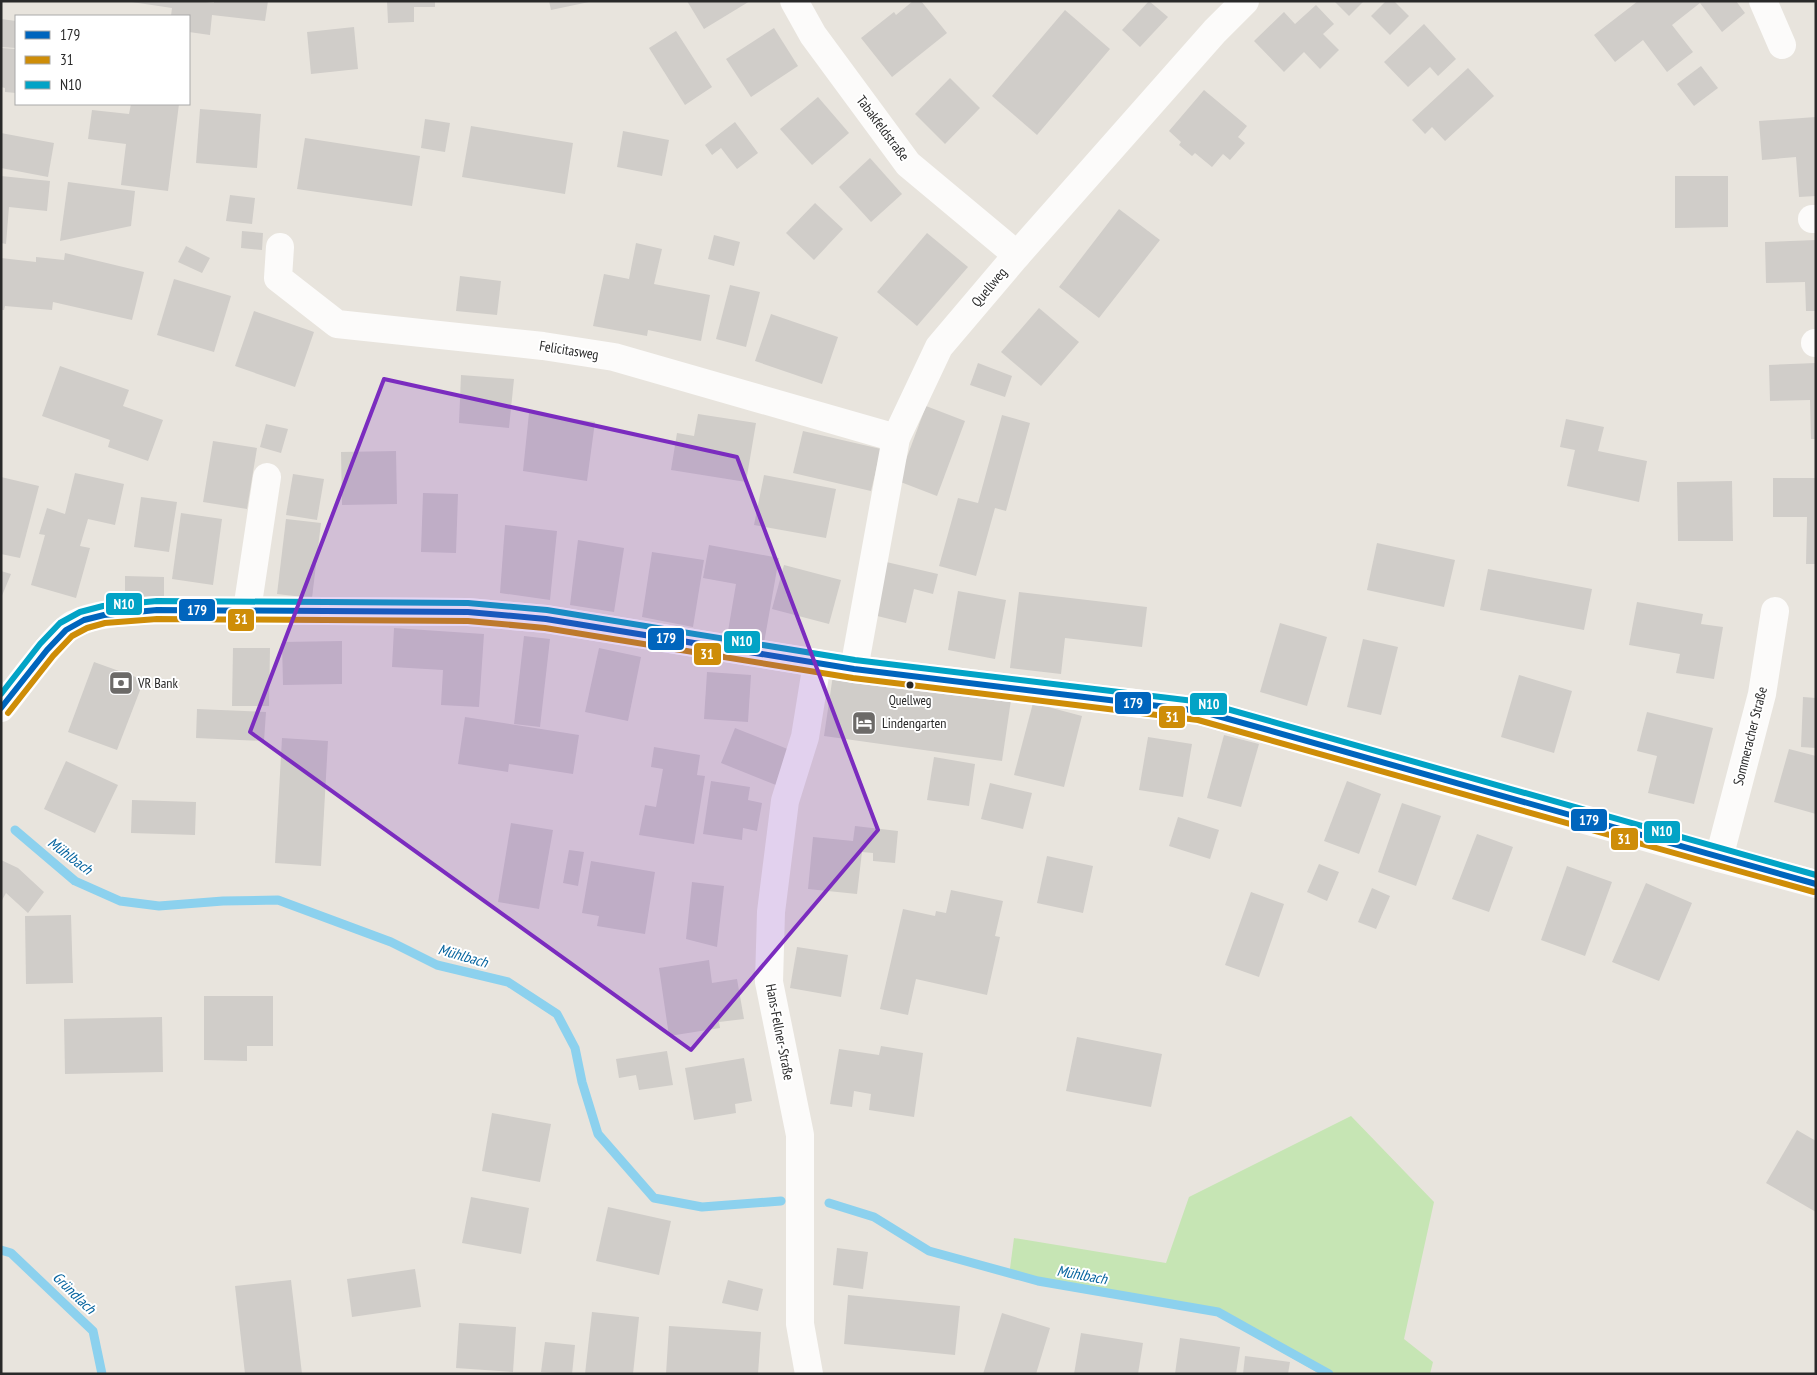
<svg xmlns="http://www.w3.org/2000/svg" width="1817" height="1375" viewBox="0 0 1817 1375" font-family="'PT Sans Narrow',sans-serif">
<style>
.green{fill:#c6e5b4}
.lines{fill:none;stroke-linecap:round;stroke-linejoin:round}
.stream{stroke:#8cd1ee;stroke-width:9}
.building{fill:#d0cdc9}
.minor{stroke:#fcfbfa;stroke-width:28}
.bus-1-casing{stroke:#fff;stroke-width:10}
.bus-2-casing{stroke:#fff;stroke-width:10}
.bus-3-casing{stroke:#fff;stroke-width:10}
.bus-1{stroke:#0065bd;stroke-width:6}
.bus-2{stroke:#ce8d08;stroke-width:6}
.bus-3{stroke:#02a3c6;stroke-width:6}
.marked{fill:#7b2cbf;fill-opacity:0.2;stroke:#7b2cbf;stroke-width:4;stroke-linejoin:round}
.bus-dot{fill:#292929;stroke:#fff;stroke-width:2}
.labels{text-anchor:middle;stroke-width:4;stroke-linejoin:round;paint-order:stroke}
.bus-label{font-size:13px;fill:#292929;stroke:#fff}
.street-label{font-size:14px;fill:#292929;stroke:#fff}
.poi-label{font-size:14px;fill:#292929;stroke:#fff;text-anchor:start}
.water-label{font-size:15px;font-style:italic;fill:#06649f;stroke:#fff}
.line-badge{stroke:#fff;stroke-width:2}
.badge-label{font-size:14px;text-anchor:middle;font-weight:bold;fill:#fff}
</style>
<rect width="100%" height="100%" fill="#e8e4dd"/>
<polygon class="green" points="1351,1116 1434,1202 1404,1339 1433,1362 1430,1374 1320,1374 1217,1315 1009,1276 1014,1238 1166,1263 1189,1197"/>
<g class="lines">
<g class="stream">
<polyline points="15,830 75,881 120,901 159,906 223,901 278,900 391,942 437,965 508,982 557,1014 575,1048 582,1082 598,1134 654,1198 702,1207 781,1201"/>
<polyline points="829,1203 874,1217 929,1251 1038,1281 1218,1312 1329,1374"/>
<polyline points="1,1250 11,1253 93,1331 102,1374"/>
</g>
</g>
<g class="building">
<polygon points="125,1 198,1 214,3 214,1 268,1 265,21 212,15 210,35 189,32 189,16 171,16 172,8"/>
<polygon points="387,1 435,1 435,7 414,7 414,22 388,23"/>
<polygon points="549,1 589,1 589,2 551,10"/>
<polygon points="687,1 750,1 704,29"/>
<polygon points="913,1 921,1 947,33 892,77 861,38 894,12 896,15"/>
<polygon points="1149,1 1168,17 1140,47 1122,30"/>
<polygon points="1334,1 1364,1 1349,16"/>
<polygon points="1386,1 1394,1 1409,16 1390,35 1371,16"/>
<polygon points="1638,1 1736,1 1745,13 1722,32 1700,3 1672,25 1693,52 1667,72 1643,40 1615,62 1594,35"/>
<polygon points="1316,5 1334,24 1323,34 1339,50 1320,69 1304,52 1284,72 1254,41 1284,12 1295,24"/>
<polygon points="1065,10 1110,49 1037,135 992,96"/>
<polygon points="1,19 16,21 16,48 1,47"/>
<polygon points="1424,24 1456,59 1438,76 1430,67 1408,87 1384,62"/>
<polygon points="354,27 358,69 311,74 307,32"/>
<polygon points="774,28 798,66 751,97 726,59"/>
<polygon points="676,31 712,87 685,105 649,48"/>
<polygon points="1,48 16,49 16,93 5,92 5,88 1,87"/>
<polygon points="1701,66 1718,88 1694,106 1677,84"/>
<polygon points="1468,68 1494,96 1445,141 1432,127 1425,134 1412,120"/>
<polygon points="950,78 980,108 945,144 915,114"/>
<polygon points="1204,90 1247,126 1238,137 1245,143 1230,160 1223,154 1212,167 1195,153 1192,156 1179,145 1181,142 1169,131"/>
<polygon points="818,97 849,133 812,165 780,129"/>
<polygon points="131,104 179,104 168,191 121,185 126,144 88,139 92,110 129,114"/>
<polygon points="200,109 261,114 257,168 196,163"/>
<polygon points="1816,117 1816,196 1799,197 1796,157 1762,160 1759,121"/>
<polygon points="425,119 450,123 445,152 421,148"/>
<polygon points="735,122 758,153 737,169 721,148 712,155 705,145"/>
<polygon points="471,126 573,143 565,194 462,177"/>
<polygon points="623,131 669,140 662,176 617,167"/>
<polygon points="1,133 54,143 48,177 1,168"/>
<polygon points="305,138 420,156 412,206 297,189"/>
<polygon points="870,158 902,194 871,222 839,187"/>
<polygon points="1,176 50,181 47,211 9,207 6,244 1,243"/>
<polygon points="1675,176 1728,176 1728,227 1675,228"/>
<polygon points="68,182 135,191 131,226 60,241"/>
<polygon points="230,195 255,198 252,224 226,221"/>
<polygon points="815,203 843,229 814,260 786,233"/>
<polygon points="1119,209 1160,240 1099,318 1059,287"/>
<polygon points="242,231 263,233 262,250 241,248"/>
<polygon points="927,233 968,267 917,326 877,292"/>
<polygon points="714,235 740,242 734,266 708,259"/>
<polygon points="1816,240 1816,311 1806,311 1805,282 1766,283 1765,242"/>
<polygon points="636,243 662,249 654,284 710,295 701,341 648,330 647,336 593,326 604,274 629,279"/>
<polygon points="186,246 210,258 202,273 178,262"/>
<polygon points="65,253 144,272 132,320 53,302 52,310 5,306 4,310 1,310 1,258 36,262 36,257 64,260"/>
<polygon points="460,276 501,281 497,315 456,311"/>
<polygon points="174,279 231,296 214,352 157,335"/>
<polygon points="730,285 760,292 746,347 716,339"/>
<polygon points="1039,308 1079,342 1041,386 1001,352"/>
<polygon points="254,311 314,332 295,387 235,366"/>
<polygon points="771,314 838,337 822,384 755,361"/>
<polygon points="978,363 1012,376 1005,397 970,385"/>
<polygon points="1816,363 1816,439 1811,439 1810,400 1770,401 1769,365"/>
<polygon points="60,366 129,390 123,406 163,420 148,461 108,447 110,440 42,416"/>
<polygon points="461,375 514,379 509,428 459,423"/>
<polygon points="926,406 965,421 937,496 898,481"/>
<polygon points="529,413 595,422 587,481 523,471"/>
<polygon points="698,414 756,423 746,482 671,470 677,433 694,436"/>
<polygon points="1002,415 1030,423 1006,511 995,508 976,576 939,566 958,498 978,503"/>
<polygon points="1566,419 1604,427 1598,451 1647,461 1639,502 1567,486 1575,450 1560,447"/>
<polygon points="266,424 288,429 281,453 260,447"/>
<polygon points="803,431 881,449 871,491 793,473"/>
<polygon points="213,441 257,448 247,509 203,502"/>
<polygon points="396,451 397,504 342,505 341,452"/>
<polygon points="75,473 124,484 115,525 88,519 80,546 90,548 76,598 31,585 45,535 39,534 47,508 65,514"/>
<polygon points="293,474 324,479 317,520 286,515"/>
<polygon points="764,475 836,489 826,538 754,525"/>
<polygon points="1,477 39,486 20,558 1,554"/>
<polygon points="1773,478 1816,478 1816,564 1806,564 1807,517 1773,517"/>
<polygon points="1732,481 1733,541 1678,541 1677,482"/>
<polygon points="423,493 458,494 456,553 421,552"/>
<polygon points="141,497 177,502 169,552 134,547"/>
<polygon points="181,513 222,519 213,585 172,579"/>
<polygon points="286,519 321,523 312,598 277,594"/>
<polygon points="505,525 557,531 550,600 500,593"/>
<polygon points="578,540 624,548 614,612 570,605"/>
<polygon points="1377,543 1455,560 1444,607 1367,590"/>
<polygon points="709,545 779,558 764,643 727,637 736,584 703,578"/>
<polygon points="652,552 704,560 693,627 642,617"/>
<polygon points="882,561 938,574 933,594 914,589 906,623 869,614"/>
<polygon points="784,565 841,580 829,624 772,609"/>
<polygon points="1488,569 1592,589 1584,630 1480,610"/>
<polygon points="1,571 11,574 1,598"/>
<polygon points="125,576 164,577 164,599 125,599"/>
<polygon points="958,591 1006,600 995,659 948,650"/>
<polygon points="1019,592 1147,607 1142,647 1065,638 1061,674 1010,668"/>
<polygon points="1637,602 1703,614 1701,624 1723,627 1714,679 1676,673 1680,654 1629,645"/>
<polygon points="1280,623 1327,637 1307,706 1260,692"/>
<polygon points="394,628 484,634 479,707 441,705 443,670 392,667"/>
<polygon points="524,636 550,639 540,727 514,724"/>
<polygon points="1363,639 1398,647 1381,715 1347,707"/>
<polygon points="342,641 342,684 283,685 282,642"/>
<polygon points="233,648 270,648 269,706 232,706"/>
<polygon points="599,648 641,657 628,721 585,712"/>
<polygon points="94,662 144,680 117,750 68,732"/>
<polygon points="707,672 751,675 748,722 704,719"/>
<polygon points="833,675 1011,700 1002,761 824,736"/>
<polygon points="1519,675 1572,691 1554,753 1501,737"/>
<polygon points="1803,697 1816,698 1816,748 1801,747"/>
<polygon points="1033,703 1082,716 1064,787 1014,775"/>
<polygon points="197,709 266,712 264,741 196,738"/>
<polygon points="1647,712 1713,728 1694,804 1648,793 1657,756 1637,751"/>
<polygon points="465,717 579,735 573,774 509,764 508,772 458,764"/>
<polygon points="735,728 790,750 776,785 721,763"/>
<polygon points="1224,735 1259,744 1241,807 1207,798"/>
<polygon points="1148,737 1192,744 1183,797 1139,790"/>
<polygon points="282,738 328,741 321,866 275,863"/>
<polygon points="654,747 700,755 697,775 705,776 694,844 639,835 645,805 656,807 663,769 651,767"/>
<polygon points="1789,749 1816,756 1816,814 1774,802"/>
<polygon points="934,757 975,764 969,806 927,800"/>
<polygon points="66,761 118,785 95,833 44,809"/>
<polygon points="711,781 750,787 748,800 762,803 757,831 743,828 742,840 703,834"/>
<polygon points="1347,781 1381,794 1359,854 1324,841"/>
<polygon points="990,783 1032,793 1023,829 981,819"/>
<polygon points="132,800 196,802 195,835 131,833"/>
<polygon points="1402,803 1441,816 1416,886 1378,872"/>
<polygon points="1178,817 1219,830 1210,859 1169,846"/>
<polygon points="511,823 553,830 539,909 498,902"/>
<polygon points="855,826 898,831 895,863 873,861 873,853 862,852 857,894 808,889 813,837 853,841"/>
<polygon points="1477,834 1513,847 1489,912 1452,899"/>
<polygon points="569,850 584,852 578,886 563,883"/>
<polygon points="1047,856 1093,866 1083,913 1037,903"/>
<polygon points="1,860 18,868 44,892 28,913 6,893 1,902"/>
<polygon points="591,861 655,872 645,934 597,926 599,916 582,913"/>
<polygon points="1319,864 1339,872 1327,901 1307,892"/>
<polygon points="1567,866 1612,882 1585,956 1541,940"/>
<polygon points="692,882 724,886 717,947 686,939"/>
<polygon points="1646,883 1692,903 1659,981 1612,962"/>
<polygon points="1372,888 1390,896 1376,929 1358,922"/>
<polygon points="951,890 1003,901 995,936 1000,937 987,995 916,979 908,1015 880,1009 903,909 935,916 936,911 946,913"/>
<polygon points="1251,892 1284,904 1259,977 1225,965"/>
<polygon points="71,915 73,983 26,984 25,916"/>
<polygon points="797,947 848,955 841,997 790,988"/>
<polygon points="709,960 712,983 737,979 744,1019 719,1022 720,1028 669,1036 659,968"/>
<polygon points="204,996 273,996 273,1046 247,1046 247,1061 204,1060"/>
<polygon points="162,1017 163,1072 65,1074 64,1019"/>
<polygon points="1077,1037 1162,1054 1151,1107 1066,1091"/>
<polygon points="881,1046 923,1053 914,1117 869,1110 871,1094 854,1091 852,1107 830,1104 839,1049 879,1055"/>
<polygon points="667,1051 673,1085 639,1090 636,1075 619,1078 616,1059"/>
<polygon points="744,1058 752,1101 735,1104 736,1113 694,1120 685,1068"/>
<polygon points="492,1113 551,1124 540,1182 482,1171"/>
<polygon points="1797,1130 1816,1141 1816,1212 1766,1183"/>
<polygon points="471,1197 529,1208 521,1254 462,1243"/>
<polygon points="608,1207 671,1221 659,1275 596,1261"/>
<polygon points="837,1248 868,1252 863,1289 833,1285"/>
<polygon points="415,1269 421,1307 352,1317 347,1279"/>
<polygon points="291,1280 302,1374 245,1374 235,1286"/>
<polygon points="728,1280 763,1289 758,1311 722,1303"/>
<polygon points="848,1295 960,1306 955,1355 844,1344"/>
<polygon points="592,1312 639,1317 633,1374 585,1374"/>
<polygon points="1002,1313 1050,1328 1036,1374 983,1374"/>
<polygon points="459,1323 516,1327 513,1372 456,1368"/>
<polygon points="669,1326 761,1332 758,1374 666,1374"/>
<polygon points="1081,1333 1143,1343 1138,1374 1074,1374"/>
<polygon points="1180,1338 1240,1347 1236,1374 1175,1374"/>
<polygon points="545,1342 575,1345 572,1374 541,1372"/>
<polygon points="1245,1356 1290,1362 1288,1374 1243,1374"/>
</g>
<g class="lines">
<g class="minor">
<polyline points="794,1 813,35 908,164 1017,255"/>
<polyline points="1763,1 1782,45"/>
<polyline points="1812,219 1816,219"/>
<polyline points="280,247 278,278 337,324 543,346 614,357 896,438"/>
<polyline points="1815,343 1816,343"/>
<polyline points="247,610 267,477"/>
<polyline points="854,669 896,438 939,347 1017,255 1215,31 1245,1"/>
<path d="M1 708C17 689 55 634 74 624 99 612 129 612 157 610L468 612 546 619 854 669 1200 711 1719 858 1816 884"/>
<polyline points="1719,858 1762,694 1775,611"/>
<polyline points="809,1374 800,1324 800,1135 769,982 771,912 785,801 805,737 817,663"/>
</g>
<defs>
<polyline id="bus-1" points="1,708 47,650 66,630 84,620 104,615 157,610 468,612 546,619 854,669 1200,711 1816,884"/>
<polyline id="bus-2" points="8,713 53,656 72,636 87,628 105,623 157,619 468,621 545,628 853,678 1198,720 1814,892"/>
<polyline id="bus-3" points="1,694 40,644 60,623 80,612 103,606 157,601 468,603 547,610 855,660 1202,702 1816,875"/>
</defs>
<use href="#bus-1" class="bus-1-casing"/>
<use href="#bus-2" class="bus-2-casing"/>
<use href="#bus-3" class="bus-3-casing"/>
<use href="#bus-1" class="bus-1"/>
<use href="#bus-2" class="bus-2"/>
<use href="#bus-3" class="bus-3"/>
</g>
<path class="marked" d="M384 379 737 457 878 830 691 1050 250 732Z"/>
<defs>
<symbol id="bank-square" viewBox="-11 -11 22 22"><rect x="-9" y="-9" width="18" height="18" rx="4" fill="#6c6a68" stroke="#fff"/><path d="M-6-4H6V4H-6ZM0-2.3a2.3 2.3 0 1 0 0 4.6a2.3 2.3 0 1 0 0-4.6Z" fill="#fff"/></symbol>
<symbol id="hotel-square" viewBox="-11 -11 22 22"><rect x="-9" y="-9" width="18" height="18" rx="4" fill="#6c6a68" stroke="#fff"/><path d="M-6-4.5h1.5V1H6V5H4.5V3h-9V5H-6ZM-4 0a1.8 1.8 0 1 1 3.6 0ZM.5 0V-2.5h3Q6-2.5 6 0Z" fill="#fff"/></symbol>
</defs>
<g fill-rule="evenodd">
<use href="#bank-square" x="107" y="669" width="28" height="28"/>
<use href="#hotel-square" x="850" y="709" width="28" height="28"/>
</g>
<circle class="bus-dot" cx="910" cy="685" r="4.5"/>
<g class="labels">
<g class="bus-label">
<text x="910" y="705">Quellweg</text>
</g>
<g class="street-label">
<text transform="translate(883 128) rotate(53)" y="5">Tabakfeldstraße</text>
<text transform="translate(989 287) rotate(-50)" y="5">Quellweg</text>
<text transform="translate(569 350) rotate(9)" y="5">Felicitasweg</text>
<text transform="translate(1750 736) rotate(-76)" y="5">Sommeracher Straße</text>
<text transform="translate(780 1032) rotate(79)" y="5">Hans-Fellner-Straße</text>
</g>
<g class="poi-label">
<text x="138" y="688">VR Bank</text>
<text x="882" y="728">Lindengarten</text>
</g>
<g class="water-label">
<text transform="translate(70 856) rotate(37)" y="5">Mühlbach</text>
<text transform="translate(463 956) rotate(16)" y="5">Mühlbach</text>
<text transform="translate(1082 1275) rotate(10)" y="5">Mühlbach</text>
<text transform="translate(74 1293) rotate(44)" y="5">Gründlach</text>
</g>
</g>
<g class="line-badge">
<rect x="105" y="592" width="38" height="24" rx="5" fill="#02a3c6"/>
<rect x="178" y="598" width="38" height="24" rx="5" fill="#0065bd"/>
<rect x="227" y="608" width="28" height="24" rx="5" fill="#ce8d08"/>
<rect x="647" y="627" width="38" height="24" rx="5" fill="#0065bd"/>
<rect x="723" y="630" width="38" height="24" rx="5" fill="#02a3c6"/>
<rect x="693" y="642" width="29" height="24" rx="5" fill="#ce8d08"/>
<rect x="1114" y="691" width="38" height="24" rx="5" fill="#0065bd"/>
<rect x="1189" y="692" width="39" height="24" rx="5" fill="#02a3c6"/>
<rect x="1158" y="705" width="28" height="24" rx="5" fill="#ce8d08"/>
<rect x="1570" y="808" width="38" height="24" rx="5" fill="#0065bd"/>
<rect x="1643" y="820" width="38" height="24" rx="5" fill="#02a3c6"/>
<rect x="1610" y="827" width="29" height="24" rx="5" fill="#ce8d08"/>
</g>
<g class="badge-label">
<text x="124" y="609">N10</text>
<text x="197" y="615">179</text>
<text x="241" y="624">31</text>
<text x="666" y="643">179</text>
<text x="742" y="646">N10</text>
<text x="707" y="659">31</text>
<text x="1133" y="708">179</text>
<text x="1209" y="709">N10</text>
<text x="1172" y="722">31</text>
<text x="1589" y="825">179</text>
<text x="1662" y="836">N10</text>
<text x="1624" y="844">31</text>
</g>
<rect width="1817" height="1375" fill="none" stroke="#292929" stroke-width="5"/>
<rect x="15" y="15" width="175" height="90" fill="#ffffff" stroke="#a9a9a9"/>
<rect x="25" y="31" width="25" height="8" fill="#0065bd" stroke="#a9a9a9"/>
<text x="60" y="40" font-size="15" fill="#292929">179</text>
<rect x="25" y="56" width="25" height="8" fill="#ce8d08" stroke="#a9a9a9"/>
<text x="60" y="65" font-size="15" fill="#292929">31</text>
<rect x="25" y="81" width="25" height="8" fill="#02a3c6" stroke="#a9a9a9"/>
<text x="60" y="90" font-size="15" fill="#292929">N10</text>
</svg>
